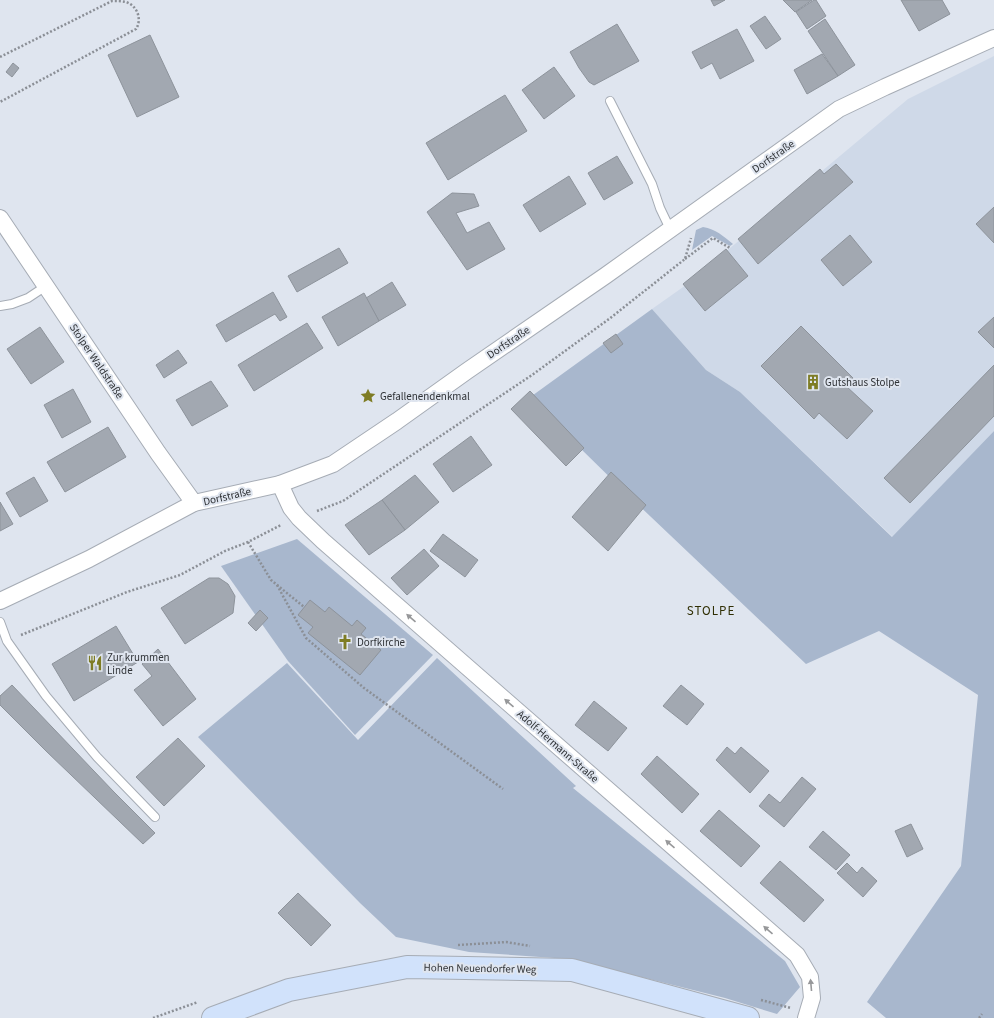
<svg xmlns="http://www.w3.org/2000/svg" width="994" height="1018" viewBox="0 0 994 1018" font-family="'Source Sans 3',sans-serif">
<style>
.built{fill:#cfd9e8}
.green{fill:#a8b7cd}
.building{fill:#a2a8b1;stroke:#8d939b}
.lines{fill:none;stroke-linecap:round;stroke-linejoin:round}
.service-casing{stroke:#a6acb5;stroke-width:10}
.minor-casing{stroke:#a6acb5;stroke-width:18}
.secondary-casing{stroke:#a6acb5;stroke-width:24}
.path{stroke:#8b8f96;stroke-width:2.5;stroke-dasharray:2 2;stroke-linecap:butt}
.service{stroke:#fff;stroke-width:8}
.minor{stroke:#fff;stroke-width:16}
.secondary{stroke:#d1e2fb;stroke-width:22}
.oneway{fill:#97989a}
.labels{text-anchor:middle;stroke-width:4;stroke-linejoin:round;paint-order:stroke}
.street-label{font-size:11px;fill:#2f3236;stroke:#dfe5ef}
.poi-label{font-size:11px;fill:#2f3236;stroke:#dfe5ef;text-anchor:start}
.quarter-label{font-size:13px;letter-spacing:1px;fill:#302f04;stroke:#dfe5ef}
</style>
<rect width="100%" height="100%" fill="#dfe5ef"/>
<polygon class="built" points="994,56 994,431 893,537 740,392 706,370 652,309 686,285 908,99"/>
<g class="green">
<path d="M703 227C716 229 723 236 733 244L730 246 712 236 692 250 696 230Z"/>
<polygon points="652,309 706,370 740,392 892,537 994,431 994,1018 886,1018 867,1002 961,866 978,695 879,631 806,664 631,498 529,398"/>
<polygon points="297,539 433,655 355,735 288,661 221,566"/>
<polygon points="437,658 576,786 573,788 785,961 800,987 777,1014 725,998 569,959 469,952 396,937 360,903 198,737 287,663 358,740"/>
</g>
<g class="building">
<polygon points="711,0 725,0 714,6"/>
<polygon points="783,0 812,0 795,12"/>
<polygon points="814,0 816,0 826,16 807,29 796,12"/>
<polygon points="901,0 942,0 950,14 919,31"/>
<polygon points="765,16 781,39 766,49 750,26"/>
<polygon points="825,19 855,65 838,76 808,31"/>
<polygon points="617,24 639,61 594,85 589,82 579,68 570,52"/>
<polygon points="737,29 754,61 720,79 712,63 701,69 692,52"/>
<polygon points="150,35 179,97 137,117 108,55"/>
<polygon points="822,54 838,76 807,94 794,70"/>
<polygon points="13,63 19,68 12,77 6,72"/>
<polygon points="554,67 575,96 544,119 522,90"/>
<polygon points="505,95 527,131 448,180 426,143"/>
<polygon points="617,156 633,183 604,200 588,173"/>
<polygon points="836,164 853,182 758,264 738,239 820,169 824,174"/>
<polygon points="569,176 586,204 540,232 523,205"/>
<polygon points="452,193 474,194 479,206 456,213 467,233 489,222 505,249 467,270 427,212"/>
<polygon points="994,207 994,243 976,224"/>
<polygon points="850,235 872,262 843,286 821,260"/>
<polygon points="339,248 348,263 297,292 288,276"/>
<polygon points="726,249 748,276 705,311 683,284"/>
<polygon points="392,282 406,305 379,321 366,298"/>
<polygon points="273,292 287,317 280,321 275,314 226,342 216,325"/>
<polygon points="364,293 379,321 338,346 322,317"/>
<polygon points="994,317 994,348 978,332"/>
<polygon points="307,323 323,348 254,391 238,365"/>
<polygon points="801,326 853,378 846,386 873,411 847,439 819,413 814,419 761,366"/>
<polygon points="40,327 64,362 31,384 7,349"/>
<polygon points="616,334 623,344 611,353 603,343"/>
<polygon points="178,350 187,363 164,378 156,365"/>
<polygon points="994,365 994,416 910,503 884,478"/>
<polygon points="211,381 228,406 192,426 176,400"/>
<polygon points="73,389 91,422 62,438 44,405"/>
<polygon points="530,391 584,448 566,466 511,409"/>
<polygon points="108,427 126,457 65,492 47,462"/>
<polygon points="471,436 492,465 453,492 433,464"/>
<polygon points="611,472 646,505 608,551 572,517"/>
<polygon points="415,475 439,502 405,530 382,500"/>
<polygon points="34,477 48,501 20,517 6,493"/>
<polygon points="382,500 405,530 369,555 345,525"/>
<polygon points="0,502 13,524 0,531"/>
<polygon points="443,534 478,560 465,577 430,551"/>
<polygon points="424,549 439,566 407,595 391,578"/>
<polygon points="209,578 219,578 228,584 235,596 233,613 185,644 161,608"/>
<polygon points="310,600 325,612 329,607 352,626 357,620 366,628 361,634 381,650 360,675 308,633 313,627 298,615"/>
<polygon points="260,610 268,618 256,631 248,623"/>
<polygon points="116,626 138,662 74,701 52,664"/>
<polygon points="158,649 196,699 163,726 134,690 152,676 142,664"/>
<polygon points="12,685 114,792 155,833 143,844 46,751 0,705 0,696"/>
<polygon points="681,685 704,704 687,725 663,706"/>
<polygon points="594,701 627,728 608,751 575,725"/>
<polygon points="178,738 205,766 164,806 136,777"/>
<polygon points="727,747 735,754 741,747 769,771 750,793 716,760"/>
<polygon points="657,756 699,794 682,813 641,774"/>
<polygon points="802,777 816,789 784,827 759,806 769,794 780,803"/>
<polygon points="719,810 760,846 741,867 700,831"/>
<polygon points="911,824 923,849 907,857 895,831"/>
<polygon points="823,831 850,855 836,870 809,847"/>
<polygon points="780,861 824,900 804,922 760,883"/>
<polygon points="847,863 857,873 862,867 877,881 863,897 837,873"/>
<polygon points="298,893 331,925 311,946 278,913"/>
</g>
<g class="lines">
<defs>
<g id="service">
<polyline points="610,101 652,184 660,208 670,229"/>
<polyline points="0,306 12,304 28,298 46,286"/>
<polyline points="0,622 7,641 46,696 97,757 155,817"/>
</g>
<g id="minor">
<polyline points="0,218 158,453 194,503"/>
<polyline points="280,484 291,508 299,518 323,541 797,955 810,977 812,998 806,1018"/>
<polyline points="0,601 89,559 194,503 280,484 333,464 397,421 467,371 605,276 839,109 885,87 994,38"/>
</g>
<polyline id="secondary" points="213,1018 289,990 407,967 572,970 748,1018"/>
</defs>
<use href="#service" class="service-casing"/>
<use href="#minor" class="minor-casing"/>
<use href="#secondary" class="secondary-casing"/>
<g class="path">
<path d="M0 57 112 1C117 1 122 1 126 2 138 6 142 20 136 29L0 102"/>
<polyline points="685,259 713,238 730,248"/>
<polyline points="317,511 343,501 532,375 609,319 685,259 691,238"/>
<polyline points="248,542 271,580 304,607"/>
<polyline points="277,585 306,638 364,688 503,789"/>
<polyline points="21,635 127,592 180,575 225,551 248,542 281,525"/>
<polyline points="458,945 506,942 530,946"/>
<polyline points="761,1000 791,1008"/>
<polyline points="153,1018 198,1002"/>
<polyline points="979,1018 982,1014"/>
</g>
<use href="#service" class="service"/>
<use href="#minor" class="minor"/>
<use href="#secondary" class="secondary"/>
</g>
<defs><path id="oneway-solid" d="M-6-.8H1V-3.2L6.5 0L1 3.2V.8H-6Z"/></defs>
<g class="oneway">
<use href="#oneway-solid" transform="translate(411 618) rotate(-139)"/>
<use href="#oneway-solid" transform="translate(509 703) rotate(-139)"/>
<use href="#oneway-solid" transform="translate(670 844) rotate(-139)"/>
<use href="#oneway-solid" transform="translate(768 930) rotate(-139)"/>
<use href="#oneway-solid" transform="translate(811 985) rotate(-95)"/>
</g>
<defs>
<symbol id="building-bare" viewBox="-9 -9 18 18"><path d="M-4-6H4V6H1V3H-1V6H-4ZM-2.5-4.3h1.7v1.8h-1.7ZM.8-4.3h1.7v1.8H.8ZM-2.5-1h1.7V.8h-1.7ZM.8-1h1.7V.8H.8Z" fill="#7e7c24" stroke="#dfe5ef" stroke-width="2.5" paint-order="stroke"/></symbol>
<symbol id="sight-bare" viewBox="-9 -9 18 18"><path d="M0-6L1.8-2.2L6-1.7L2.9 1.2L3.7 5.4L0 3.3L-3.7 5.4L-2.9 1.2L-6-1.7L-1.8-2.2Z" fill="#7e7c24" stroke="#dfe5ef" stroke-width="2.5" paint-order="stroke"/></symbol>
<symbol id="church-bare" viewBox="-9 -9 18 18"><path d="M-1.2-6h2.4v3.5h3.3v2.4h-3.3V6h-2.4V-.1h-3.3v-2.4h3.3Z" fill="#7e7c24" stroke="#dfe5ef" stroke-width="2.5" paint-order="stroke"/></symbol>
<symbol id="restaurant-bare" viewBox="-9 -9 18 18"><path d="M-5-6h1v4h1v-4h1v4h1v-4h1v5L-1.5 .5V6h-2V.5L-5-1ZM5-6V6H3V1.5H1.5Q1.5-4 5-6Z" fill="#7e7c24" stroke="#dfe5ef" stroke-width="2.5" paint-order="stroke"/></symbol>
</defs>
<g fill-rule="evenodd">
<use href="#building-bare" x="802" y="371" width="22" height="22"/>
<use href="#sight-bare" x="357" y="385" width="22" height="22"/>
<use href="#church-bare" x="334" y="631" width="22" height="22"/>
<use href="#restaurant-bare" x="84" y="652" width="22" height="22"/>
</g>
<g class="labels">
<g class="street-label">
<text transform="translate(773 156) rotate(-35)" y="4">Dorfstraße</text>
<text transform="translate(508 342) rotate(-34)" y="4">Dorfstraße</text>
<text transform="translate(97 361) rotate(56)" y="4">Stolper Waldstraße</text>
<text transform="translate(227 496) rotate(-13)" y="4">Dorfstraße</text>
<text transform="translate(558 746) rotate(41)" y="4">Adolf-Hermann-Straße</text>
<text transform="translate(480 968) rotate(1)" y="4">Hohen Neuendorfer Weg</text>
</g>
<g class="poi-label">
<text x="825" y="386">Gutshaus Stolpe</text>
<text x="380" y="400">Gefallenendenkmal</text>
<text x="357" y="646">Dorfkirche</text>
<text x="107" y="661">Zur krummen<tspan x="107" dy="13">Linde</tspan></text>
</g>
<g class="quarter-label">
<text x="711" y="615">STOLPE</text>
</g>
</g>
</svg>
